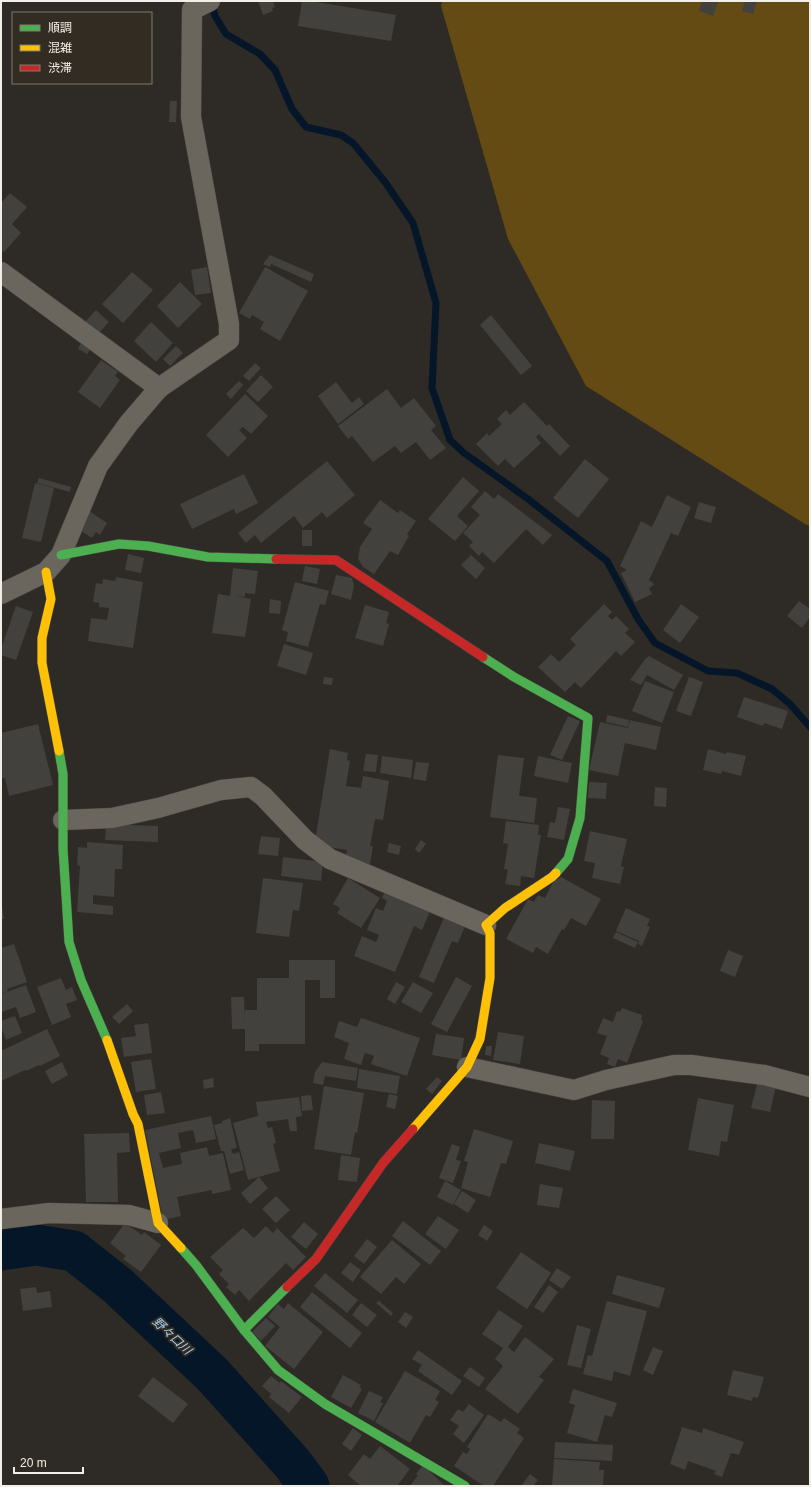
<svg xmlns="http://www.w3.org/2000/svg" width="811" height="1487" viewBox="0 0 811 1487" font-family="Helvetica,'Noto Sans JP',sans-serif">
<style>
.forest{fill:#644b14}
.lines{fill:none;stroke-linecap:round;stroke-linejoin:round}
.stream{stroke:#041627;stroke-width:7}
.river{stroke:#041627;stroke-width:41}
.building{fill:#43413d}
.street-casing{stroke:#494642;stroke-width:21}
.fast-casing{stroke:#494642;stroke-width:10}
.slow-casing{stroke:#494642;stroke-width:10}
.jam-casing{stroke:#494642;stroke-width:10}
.street{stroke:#6a655d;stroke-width:20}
.fast{stroke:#4caf50;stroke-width:9}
.slow{stroke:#ffc107;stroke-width:9}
.jam{stroke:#c62828;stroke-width:9}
.labels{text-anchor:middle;stroke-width:4;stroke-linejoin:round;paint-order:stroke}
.water-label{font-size:12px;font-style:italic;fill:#a5d2f6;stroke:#322c22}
</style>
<rect width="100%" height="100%" fill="#2e2b26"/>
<polygon class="forest" points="442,1 810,1 810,526 805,524 586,386 508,239 441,6"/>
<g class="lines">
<polyline class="stream" points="211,1 215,16 226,34 260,54 275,70 292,109 306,127 341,135 353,143 385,182 413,223 436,303 432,388 450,440 464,453 528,499 607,561 638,619 655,643 708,671 737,673 772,689 790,704 810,727"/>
<polyline class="river" points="1,1250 36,1245 74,1251 117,1285 212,1374 292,1463 309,1486"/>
</g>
<g class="building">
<polygon points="258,1 273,1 275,7 272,8 273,11 263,15"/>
<polygon points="302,1 310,1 396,15 391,41 298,26"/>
<polygon points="702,1 718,2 713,16 699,11"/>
<polygon points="745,1 757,1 753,14 742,11"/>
<polygon points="170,101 177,101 176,122 169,122"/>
<polygon points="10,193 27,207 12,224 21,233 4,252 1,249 1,203"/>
<polygon points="270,255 314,274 311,282 271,264 270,267 263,264"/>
<polygon points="207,267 211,293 195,295 191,270"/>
<polygon points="265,267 308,291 280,341 260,329 264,322 252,315 250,319 239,313"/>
<polygon points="132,272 153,290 123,323 102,304"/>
<polygon points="180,282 202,304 178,328 157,306"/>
<polygon points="96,310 109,322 97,335 84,323"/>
<polygon points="491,315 532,366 521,375 480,325"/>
<polygon points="151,322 173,343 156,362 134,341"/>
<polygon points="82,341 92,347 87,354 78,349"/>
<polygon points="176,346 183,353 170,366 163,359"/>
<polygon points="101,360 118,372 115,376 120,380 100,408 78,392"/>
<polygon points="255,363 261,368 249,381 243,376"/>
<polygon points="261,375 273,387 258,402 246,391"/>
<polygon points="239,381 243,385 231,399 226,394"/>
<polygon points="336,382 352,403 359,397 364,404 338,424 318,396"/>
<polygon points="387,389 401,408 414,398 436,426 431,430 446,448 430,460 416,442 401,453 395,446 373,462 352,436 348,439 338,426"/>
<polygon points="245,394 268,416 251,434 243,427 239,430 247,438 228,457 206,435"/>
<polygon points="524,402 547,426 549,424 570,446 560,456 539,434 536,437 541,443 514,468 505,459 498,466 476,444 487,433 489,436 502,424 497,419 506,410 510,415"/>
<polygon points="585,459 609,479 578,518 553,498"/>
<polygon points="327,461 355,495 327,518 322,512 303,528 294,516 261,543 255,535 246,543 238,533"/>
<polygon points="244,474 258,503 236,514 234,509 192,529 180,504"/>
<polygon points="463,477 479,491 457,516 468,526 455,541 428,519"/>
<polygon points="39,478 71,487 70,492 37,483"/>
<polygon points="35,483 54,488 41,542 22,538"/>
<polygon points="485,491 494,499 498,494 552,535 543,545 526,529 494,563 482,552 479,556 469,546 473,542 463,533 480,515 471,507"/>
<polygon points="667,495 691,507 678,536 671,533 649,580 652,582 654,585 649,588 652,594 635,602 621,573 627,570 620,566 641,521 652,527"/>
<polygon points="380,500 398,513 400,510 416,521 407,534 409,536 398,555 390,551 374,574 363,567 358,559 360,547 372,529 363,523"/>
<polygon points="699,502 716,507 711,523 694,518"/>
<polygon points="89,511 107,523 100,535 96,532 92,538 81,531"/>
<rect x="302" y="530" width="10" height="16"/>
<polygon points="128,554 144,558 141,573 125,570"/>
<polygon points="471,555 485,568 476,579 461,565"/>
<polygon points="305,566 320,569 317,584 302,581"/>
<polygon points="233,568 258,571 255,594 245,593 245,597 235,596 251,599 245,637 212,633 218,594 230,596"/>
<polygon points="336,575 352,578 354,586 351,600 331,594"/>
<polygon points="116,577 143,582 133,648 88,641 91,618 107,620 109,608 99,607 99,603 93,602 96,583 102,584 103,579 115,581"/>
<polygon points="295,582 329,591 325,605 320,604 308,647 286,641 288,632 282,630"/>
<polygon points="270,599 281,601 280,614 269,613"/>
<polygon points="799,601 810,609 810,617 802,628 787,616"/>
<polygon points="604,604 612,612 608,616 612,620 616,616 629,629 625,633 635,642 621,656 616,651 581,688 575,682 565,692 538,667 551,654 559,662 576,645 570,639"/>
<polygon points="681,604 699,617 680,643 663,630"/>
<polygon points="365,605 389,612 386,623 389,624 383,646 355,638"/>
<polygon points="16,606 33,612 16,660 1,655 1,649"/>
<polygon points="284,644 313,653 306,675 277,666"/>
<polygon points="649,656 683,675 674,690 647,675 641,685 630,680 646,658"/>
<polygon points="324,677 333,678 332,685 323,684"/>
<polygon points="689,677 703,682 691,716 676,711"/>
<polygon points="645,681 674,692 662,723 632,711"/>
<polygon points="744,697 788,711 782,729 764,723 763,726 737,717"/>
<polygon points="607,715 629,720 628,727 606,722"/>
<polygon points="568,716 580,721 562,760 550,755"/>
<polygon points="630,720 661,727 656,750 625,743 618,776 589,770 600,722 628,728"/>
<polygon points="38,724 53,785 9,796 5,778 2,778 1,775 1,751 3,751 1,748 1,733"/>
<polygon points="330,749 348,753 347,760 350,761 346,786 361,788 363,776 389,781 383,820 375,819 370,846 373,846 370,864 345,860 347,850 328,847 315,841"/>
<polygon points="708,749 726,754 727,752 746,756 741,776 722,771 721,774 703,770"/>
<polygon points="366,754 378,755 376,772 363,771"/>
<polygon points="498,755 524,758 519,796 537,798 534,823 490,817"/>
<polygon points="382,756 413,760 411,778 380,773"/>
<polygon points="538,756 572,763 568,783 534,776"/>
<polygon points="416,762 429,763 426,781 413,779"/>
<polygon points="589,782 607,783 606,799 588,798"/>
<polygon points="655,787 667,788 666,807 654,806"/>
<polygon points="558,807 570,809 564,840 547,837 550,822 555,823"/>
<polygon points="506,821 539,825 538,835 541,835 534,878 521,876 520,886 505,884 508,870 504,869 508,844 503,843"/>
<polygon points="106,824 158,826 158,842 105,840"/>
<polygon points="590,831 627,839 621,866 624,867 620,884 592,878 595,863 584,861"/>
<polygon points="261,836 280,838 278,856 258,854"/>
<polygon points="421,840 426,844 419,853 415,849"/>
<polygon points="87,842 123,845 122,869 115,869 114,897 93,895 93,904 113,906 113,915 77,912 80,866 77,865 78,847 87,848"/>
<polygon points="389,843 401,846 399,855 387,852"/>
<polygon points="283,857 323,862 321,881 281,876"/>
<polygon points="561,877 601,899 586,926 571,918 564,930 562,929 548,954 536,947 533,953 506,939 528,899 534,902 538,895 545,898 553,882"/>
<polygon points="263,878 303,883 299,911 293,910 289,937 256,933"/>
<polygon points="348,878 380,898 361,928 337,913 340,908 333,904"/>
<polygon points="385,891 431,909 422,930 414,926 395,972 354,956 362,936 376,942 379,935 367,930 376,908 383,911 387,901 382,898"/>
<polygon points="1,899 4,919 1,919"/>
<polygon points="626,908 650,919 647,926 650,927 642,946 638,944 639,941 616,931"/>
<polygon points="445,915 466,924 458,943 452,941 434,983 419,977"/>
<polygon points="616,932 638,942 635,948 613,938"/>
<polygon points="14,944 27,982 7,989 8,991 1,994 1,977 2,977 1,973 1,948"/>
<polygon points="728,950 743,956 735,977 720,971"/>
<polygon points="289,960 335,960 335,998 320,998 320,980 305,980 305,1044 259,1044 259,1051 245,1051 245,1029 232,1029 231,997 244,997 245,1024 245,1010 257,1010 257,978 289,978"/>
<polygon points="456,977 472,986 447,1032 431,1024"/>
<polygon points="61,978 66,990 72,987 77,1000 66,1004 71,1017 52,1025 37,987"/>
<polygon points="396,982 405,987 395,1004 387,999"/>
<polygon points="413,982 433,993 421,1013 401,1002"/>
<polygon points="26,985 36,1012 20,1018 16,1007 1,1012 1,994"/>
<polygon points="127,1004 133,1011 119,1024 112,1017"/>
<polygon points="622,1008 642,1015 641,1020 643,1021 627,1063 618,1059 615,1067 607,1064 609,1058 600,1054 607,1036 597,1033 603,1018 613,1022 617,1011 620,1012"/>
<polygon points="15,1016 22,1033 6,1040 1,1027 1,1021"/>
<polygon points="361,1018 420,1038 407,1076 371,1064 374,1056 365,1053 361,1065 344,1059 349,1043 334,1037 339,1021 357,1027"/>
<polygon points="148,1023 152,1053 124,1057 121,1038 136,1036 134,1025"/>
<polygon points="47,1029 60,1056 40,1066 39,1065 26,1071 25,1070 1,1081 1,1051"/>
<polygon points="498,1032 524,1036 520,1064 493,1060"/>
<polygon points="436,1034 464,1038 461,1060 432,1055"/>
<polygon points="486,1046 492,1046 491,1056 485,1055"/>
<polygon points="151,1059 156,1089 136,1092 131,1062"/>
<polygon points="62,1062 68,1075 52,1084 45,1071"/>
<polygon points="322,1062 358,1068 356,1081 325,1076 323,1085 313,1083 315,1072"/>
<polygon points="359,1069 400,1076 397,1094 357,1088"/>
<polygon points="437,1077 442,1081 432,1094 426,1089"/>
<polygon points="213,1078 214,1087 204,1089 203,1080"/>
<polygon points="758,1081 776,1086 770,1112 751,1108"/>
<polygon points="324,1086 364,1093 357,1133 355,1132 351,1155 314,1149"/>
<polygon points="161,1092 165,1113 147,1115 144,1095"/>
<polygon points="389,1094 398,1096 395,1109 386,1107"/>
<polygon points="311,1095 313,1110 302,1111 301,1096"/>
<polygon points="299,1097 302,1116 296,1117 297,1131 290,1131 288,1119 266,1122 268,1128 272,1127 276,1143 273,1144 280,1171 248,1180 233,1123 258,1116 256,1102"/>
<polygon points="698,1098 734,1105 727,1142 721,1141 719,1156 688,1150"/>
<polygon points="592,1100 615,1101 614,1139 591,1139"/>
<polygon points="211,1116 216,1139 196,1143 193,1130 178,1133 181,1148 159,1153 163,1168 182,1164 180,1153 207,1147 209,1156 223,1153 231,1190 212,1194 212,1190 177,1197 181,1216 163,1220 145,1130"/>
<polygon points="230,1118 237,1148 231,1149 233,1154 239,1152 244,1170 230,1174 224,1151 221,1151 214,1125 222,1123 222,1121"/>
<polygon points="474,1129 513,1141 506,1164 501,1163 490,1197 461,1188 468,1162 464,1161"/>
<polygon points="129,1133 130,1152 117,1153 118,1202 86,1202 84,1134"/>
<polygon points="539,1143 575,1151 570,1171 535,1163"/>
<polygon points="452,1144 460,1147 456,1160 461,1161 453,1183 439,1178"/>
<polygon points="341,1155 360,1158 357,1182 338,1180"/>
<polygon points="259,1177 268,1188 250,1204 241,1193"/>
<polygon points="445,1181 461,1190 453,1205 437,1197"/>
<polygon points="540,1184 563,1188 559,1208 537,1205"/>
<polygon points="462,1191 476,1200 468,1213 454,1204"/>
<polygon points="276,1196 290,1210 276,1223 262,1209"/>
<polygon points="438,1216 459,1230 446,1249 425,1234"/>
<polygon points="403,1221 441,1251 430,1265 392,1236"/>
<polygon points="304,1222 318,1234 306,1249 291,1237"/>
<polygon points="125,1223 142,1235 144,1232 161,1245 141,1272 123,1259 126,1256 110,1243"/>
<polygon points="484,1225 493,1231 487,1241 478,1235"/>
<polygon points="266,1226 273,1233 277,1228 306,1257 293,1270 286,1263 249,1301 239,1290 235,1295 226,1287 229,1284 219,1274 223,1270 210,1257 243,1228 254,1238"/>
<polygon points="367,1239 377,1247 364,1264 354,1256"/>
<polygon points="392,1240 421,1264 404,1284 396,1277 381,1294 360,1277"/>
<polygon points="521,1252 551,1273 527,1309 496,1288"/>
<polygon points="350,1262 361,1270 353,1282 341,1273"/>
<polygon points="557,1268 571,1277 562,1289 549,1280"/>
<polygon points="325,1273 358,1300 347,1313 314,1286"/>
<polygon points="617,1275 665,1288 659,1308 612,1294"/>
<polygon points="549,1285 558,1292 543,1313 534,1307"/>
<polygon points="36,1287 37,1293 50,1291 52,1307 23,1311 20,1289"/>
<polygon points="312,1292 362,1333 350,1348 300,1307"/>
<polygon points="379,1301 393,1313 391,1316 376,1303"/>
<polygon points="607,1301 647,1311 630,1376 614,1371 612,1381 583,1374 588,1355 592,1356"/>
<polygon points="288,1303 323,1332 294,1369 265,1346 280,1327 268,1317 278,1304 284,1309"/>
<polygon points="361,1303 377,1315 367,1327 352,1315"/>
<polygon points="499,1310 523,1326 508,1347 514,1352 525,1337 554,1359 539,1377 544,1380 518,1414 485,1389 503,1366 495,1359 503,1348 482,1334"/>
<polygon points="405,1312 413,1317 406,1328 398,1322"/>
<polygon points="266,1318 275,1326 261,1341 252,1332"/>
<polygon points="577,1325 591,1329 581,1368 567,1365"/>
<polygon points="653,1347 663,1351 653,1375 643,1370"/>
<polygon points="418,1350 462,1381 452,1395 418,1371 422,1365 412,1359"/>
<polygon points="470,1367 485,1378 479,1387 463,1376"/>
<polygon points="733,1370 764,1377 758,1398 753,1397 752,1401 727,1395"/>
<polygon points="405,1371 440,1391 435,1400 439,1402 430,1417 426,1415 410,1443 375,1422"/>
<polygon points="343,1375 361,1385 359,1387 362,1389 351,1408 331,1397"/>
<polygon points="271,1376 280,1383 271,1394 262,1386"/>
<polygon points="153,1377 188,1404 173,1423 138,1396"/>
<polygon points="281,1381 302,1397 289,1413 269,1397"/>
<polygon points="573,1389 617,1403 612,1417 605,1415 597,1442 567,1433 575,1405 569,1403"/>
<polygon points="369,1391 383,1397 380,1402 383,1403 374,1421 358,1413"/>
<polygon points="469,1404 484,1415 464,1443 453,1434 459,1426 450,1420 458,1409 463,1412"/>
<polygon points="488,1414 501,1422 504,1418 520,1429 517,1433 524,1438 493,1486 484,1486 454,1466 463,1452 467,1454 470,1449 467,1447"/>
<polygon points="682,1427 702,1433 703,1428 744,1442 739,1455 731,1453 722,1477 714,1474 716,1471 688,1461 685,1470 670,1464"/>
<polygon points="353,1428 362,1435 351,1451 342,1444"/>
<polygon points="555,1442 613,1445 612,1461 554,1458"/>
<polygon points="380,1446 410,1469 397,1486 361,1486 348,1475 364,1454 370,1459"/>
<polygon points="554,1459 600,1462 599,1470 604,1470 603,1486 552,1486"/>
<polygon points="423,1465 445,1486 410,1486 418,1475 416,1474"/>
<polygon points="530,1474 538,1480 533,1486 521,1486"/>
</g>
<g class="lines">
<defs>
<g id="street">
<polyline points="1,272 159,388 129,423 98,466 61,555 46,572 1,594"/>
<polyline points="159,388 229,340 229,324 191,117 192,10 210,1"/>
<polyline points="63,820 112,818 158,808 221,790 251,787 263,796 305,840 330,859 486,925"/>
<polyline points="467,1067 574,1090 606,1080 674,1065 691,1065 764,1075 810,1087"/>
<polyline points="1,1219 49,1213 129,1215 158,1223"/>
</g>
<g id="fast">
<polyline points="61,555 119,544 148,546 208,557 276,559"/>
<polyline points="483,657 514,677 588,718 580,818 568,859 556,873"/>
<polyline points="59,751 63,774 63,849 69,942 81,980 107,1040"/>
<polyline points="181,1248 196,1265 244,1330 278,1370 325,1404 465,1486"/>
<polyline points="244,1330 287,1287"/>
</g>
<g id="slow">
<polyline points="46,572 51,599 42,638 42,663 59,751"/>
<polyline points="107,1040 133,1114 138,1124 158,1223 181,1248"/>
<polyline points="413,1129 467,1067 480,1039 490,978 490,933 486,925 505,908 552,877 556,873"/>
</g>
<g id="jam">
<polyline points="276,559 336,560 483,657"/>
<polyline points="287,1287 316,1259 383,1163 413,1129"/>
</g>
</defs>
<use href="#street" class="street-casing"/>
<use href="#fast" class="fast-casing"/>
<use href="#slow" class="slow-casing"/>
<use href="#jam" class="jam-casing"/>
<use href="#street" class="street"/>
<use href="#fast" class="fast"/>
<use href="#slow" class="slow"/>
<use href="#jam" class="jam"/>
</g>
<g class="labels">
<g class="water-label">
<text transform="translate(172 1336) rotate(43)" y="4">野々口川</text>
</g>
</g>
<rect width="811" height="1487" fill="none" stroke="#f2efe8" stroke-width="4"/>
<rect x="12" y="12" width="140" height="72" fill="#322c22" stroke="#7f7a71"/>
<rect x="20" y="25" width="20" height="6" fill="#4caf50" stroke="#7f7a71"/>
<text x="48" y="32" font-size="12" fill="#f2efe8">順調</text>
<rect x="20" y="45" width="20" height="6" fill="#ffc107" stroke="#7f7a71"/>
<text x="48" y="52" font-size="12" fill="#f2efe8">混雑</text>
<rect x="20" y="65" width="20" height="6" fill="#c62828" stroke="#7f7a71"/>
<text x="48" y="72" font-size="12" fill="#f2efe8">渋滞</text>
<path d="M14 1467v6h69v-6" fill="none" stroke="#f2efe8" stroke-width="2"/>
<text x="20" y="1467" font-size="12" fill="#f2efe8" stroke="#322c22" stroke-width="3" paint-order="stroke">20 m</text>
</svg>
